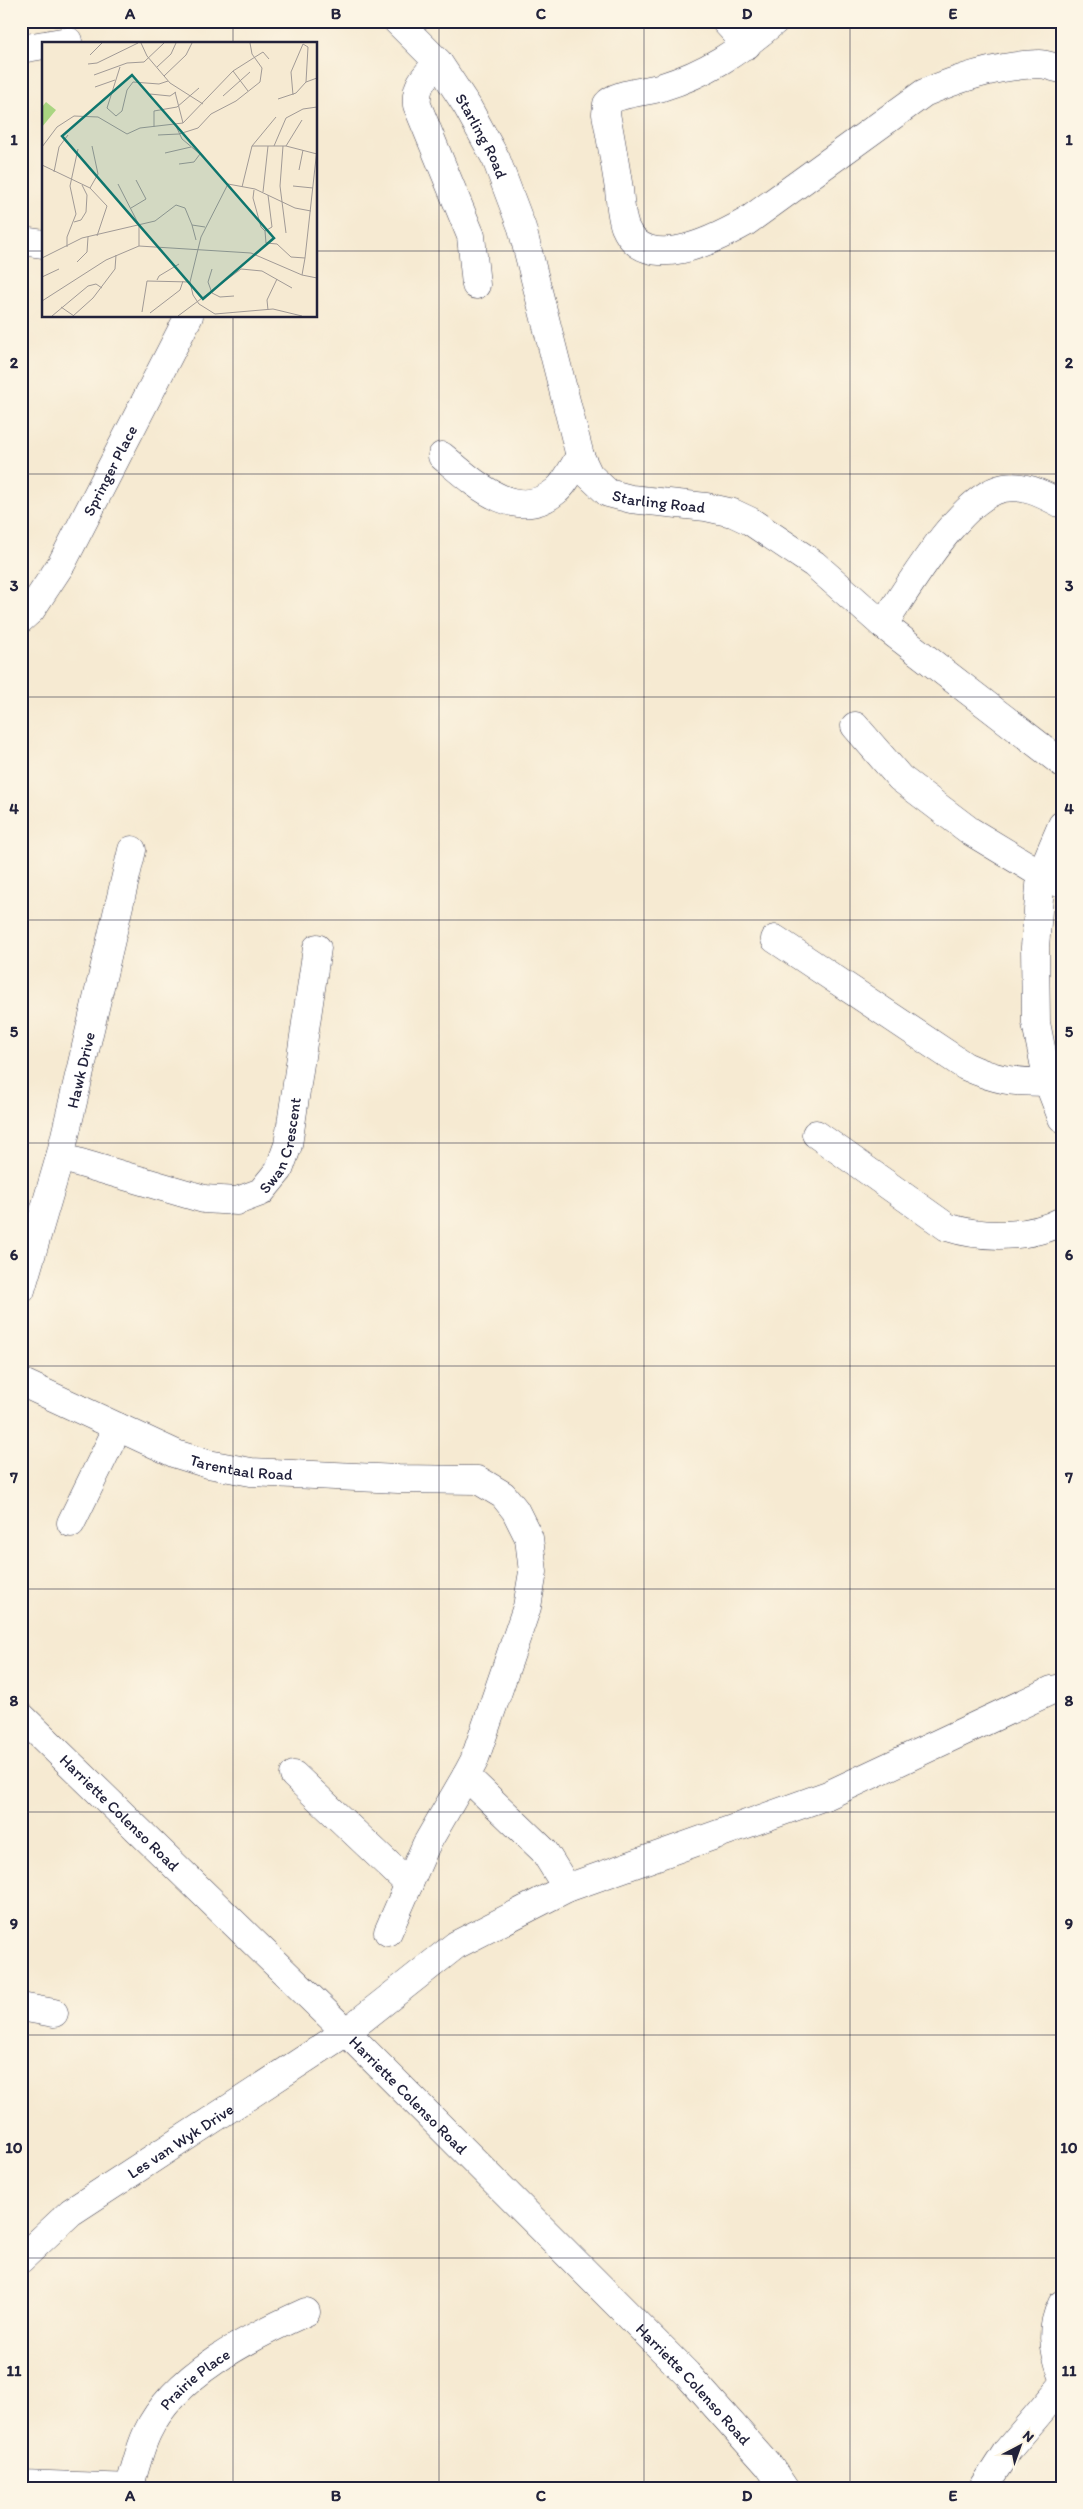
<svg xmlns="http://www.w3.org/2000/svg" width="1083" height="2509" viewBox="0 0 1083 2509" font-family="Itim,sans-serif">
<style>
.lines{fill:none;stroke-linecap:round;stroke-linejoin:round}
.minor-casing{stroke:#424052;stroke-width:29}
.minor{stroke:#fff;stroke-width:28}
.grid{fill:none;stroke:#22223b;stroke-width:1;stroke-opacity:0.55}
.labels{text-anchor:middle;stroke-width:4;stroke-linejoin:round;paint-order:stroke}
.street-label{font-size:16px;fill:#22223b;stroke:#fcf5e5}
.inset-road{fill:none;stroke:#a19a96;stroke-width:1}
.view{fill:#0f766e;fill-opacity:0.15;stroke:#0f766e;stroke-width:2.5}
.inset-edge{fill:none;stroke:#22223b;stroke-width:2.5}
.neatline{fill:none;stroke:#22223b;stroke-width:2}
.grid-label{font-size:16px;text-anchor:middle;font-weight:bold;fill:#22223b}
</style>
<rect width="100%" height="100%" fill="#fcf5e5"/>
<filter id="ink" filterUnits="userSpaceOnUse"><feTurbulence type="fractalNoise" baseFrequency=".02" numOctaves="2"/><feDisplacementMap in="SourceGraphic" scale="10" xChannelSelector="R" yChannelSelector="G"/><feConvolveMatrix kernelMatrix="1 2 1 2 8 2 1 2 1" color-interpolation-filters="sRGB"/></filter>
<filter id="wash" filterUnits="userSpaceOnUse"><feTurbulence type="fractalNoise" baseFrequency=".0096" numOctaves="4" result="noise"/><feDisplacementMap in="SourceGraphic" scale="20" xChannelSelector="R" yChannelSelector="G"/><feGaussianBlur stdDeviation="1.12" result="paint"/><feColorMatrix in="noise" values="0 0 0 0 0 0 0 0 0 0 0 0 0 0 0 0 0 1.4 0 .05"/><feComposite in="paint" operator="in"/></filter>
<g filter="url(#wash)">
<rect width="100%" height="100%" fill="#f6ead2"/>
</g>
<g filter="url(#ink)">
<g class="lines">
<defs>
<g id="minor">
<path id="s1" d="M397 21 438 62 467 106 496 159 522 228 580 456 589 475 608 493 631 499 706 507 733 513 750 521 814 564 883 625 1062 763"/>
<polyline points="725,21 747,45"/>
<path d="M775 21C738 52 707 73 662 87 648 92 615 93 607 104L606 114C611 139 615 164 619 189 620 201 621 216 625 227 646 275 714 240 746 222L924 93C959 78 1000 65 1039 64 1046 64 1055 68 1062 69"/>
<polyline points="50,44 68,41"/>
<polyline points="21,49 44,45"/>
<path d="M438 62C425 77 415 84 417 105L471 236 476 285"/>
<polyline points="21,241 44,244"/>
<path d="M442 456C472 481 516 525 556 491 566 483 573 467 580 456"/>
<path id="s2" d="M21 619 31 610 62 563 189 316"/>
<path d="M883 625C908 589 960 496 1004 488 1025 484 1044 495 1062 504"/>
<polyline points="855,726 900,778 970,831 1041,874 1062,884"/>
<polyline points="1062,825 1041,874 1035,947 1036,1023 1048,1082 1062,1118"/>
<path d="M775 939 965 1066C998 1081 1013 1082 1048 1082"/>
<path d="M816 1134 947 1227C981 1238 1029 1239 1062 1221"/>
<path id="s3" d="M60 1157 204 1199 237 1201 261 1192 279 1170 288 1145 317 948"/>
<path id="s4" d="M21 1290 60 1157 132 850"/>
<path id="s5" d="M21 1382 176 1454 208 1464 251 1472 398 1479 478 1480 503 1495 515 1510 529 1538 533 1572 527 1607 474 1761 466 1776 544 1851 567 1888"/>
<polyline points="71,1523 118,1427"/>
<path id="s6" d="M21 1716 346 2032 687 2374 769 2466 784 2488"/>
<polyline points="294,1775 409,1884"/>
<polyline points="388,1932 426,1845 466,1776"/>
<polyline points="21,2007 54,2013"/>
<path id="s7" d="M21 2259 71 2212 346 2032 456 1945 567 1888 828 1795 1052 1690 1062 1688"/>
<path d="M1062 2304C1050 2328 1053 2348 1062 2373"/>
<polyline points="21,2484 134,2488"/>
<path id="s8" d="M129 2488C135 2470 139 2450 147 2433 174 2375 250 2337 306 2312"/>
<polyline points="983,2488 1007,2451 1062,2386"/>
</g>
</defs>
<use href="#minor" class="minor-casing"/>
<use href="#minor" class="minor"/>
</g>
</g>
<path class="grid" d="M233 21V44M439 21V2488M644 21V2488M850 21V2488M21 251H44M316 251H1062M233 316V2488M21 474H1062M21 697H1062M21 920H1062M21 1143H1062M21 1366H1062M21 1589H1062M21 1812H1062M21 2035H1062M21 2258H1062"/>
<g class="labels">
<g class="street-label">
<text dy="6" stroke="none"><textPath href="#s1" startOffset="144">Starling Road</textPath></text>
<text dy="6" stroke="none"><textPath href="#s2" startOffset="174">Springer Place</textPath></text>
<text dy="6" stroke="none"><textPath href="#s1" startOffset="579">Starling Road</textPath></text>
<text dy="6" stroke="none"><textPath href="#s4" startOffset="228">Hawk Drive</textPath></text>
<text dy="6" stroke="none"><textPath href="#s3" startOffset="261">Swan Crescent</textPath></text>
<text dy="6" stroke="none"><textPath href="#s5" startOffset="238">Tarentaal Road</textPath></text>
<text dy="6" stroke="none"><textPath href="#s6" startOffset="138">Harriette Colenso Road</textPath></text>
<text dy="6" stroke="none"><textPath href="#s6" startOffset="542">Harriette Colenso Road</textPath></text>
<text dy="6" stroke="none"><textPath href="#s7" startOffset="199">Les van Wyk Drive</textPath></text>
<text dy="6" stroke="none"><textPath href="#s8" startOffset="131">Prairie Place</textPath></text>
<text dy="6" stroke="none"><textPath href="#s6" startOffset="948">Harriette Colenso Road</textPath></text>
</g>
</g>
<g transform="translate(42 42)">
<rect width="275" height="275" fill="#f6ead2"/>
<path d="M4 60 14 68 0 85V65Z" fill="#a9d581"/>
<path class="inset-road" d="M99 1 105 14 128 41 161 62M48 13 60 1M46 22 55 21 96 1M78 25 65 66 74 74 80 69 85 48 91 40 117 42 126 39M115 25 129 12 134 1M191 29 206 49M52 33 85 21 102 20 122 1M122 34 144 13 150 1M53 45 73 38M133 50 141 81M108 52 128 54 134 50M251 53 249 30 261 2 266 5 264 40M181 54 208 30M236 57 254 51 264 40 275 36M134 84 140 97 158 112 152 120 137 122M112 85V69L135 65 157 46M116 93 137 92 156 86 169 72 194 59 218 40 220 26 210 12 208 1M210 104H244L275 112M232 104 244 76 261 67 275 65M241 104 238 144 244 191M244 104 260 78M0 105 15 85 32 74 56 75 85 92 98 86 141 81 191 29 221 10 227 17M123 111 149 105M0 123 48 146 65 164 55 194M257 128 261 108M12 130 17 105 26 93M76 142 97 183V204M251 144 271 146M200 145 210 104 234 75M48 146 56 132 50 104M212 148 211 156 219 185 223 189 230 185 226 153M221 150 226 104M89 166 104 157 94 138M32 180 39 178 44 170 45 153 40 143M150 183 154 198M223 189 224 201 235 202 249 215 263 216 275 107M25 205V195L34 172 28 144 36 107M0 216 40 196 113 179 134 163 143 166 150 183 163 185M35 220 45 210 46 195M170 227 166 240 170 251 178 255 192 254M260 233 263 216M0 235 17 227M115 238 117 234 137 222M0 259 64 218 97 204 209 211 260 233 275 236M19 265 32 274M226 268 225 258 235 237M100 270 105 239 148 240M108 271 138 248 141 239M10 274 46 244 54 242 60 246M31 274 51 256 73 227 74 213M136 274 199 227 220 229 250 246M260 274 231 267 173 272 157 262 151 253 148 240 159 195 186 142 213 147 253 166 269 169"/>
<path class="view" d="M90 33 232 196 161 257 20 94Z"/>
<rect width="275" height="275" class="inset-edge"/>
</g>
<rect width="1083" height="2509" fill="none" stroke="#fcf5e5" stroke-width="55"/>
<g transform="translate(1020 2446) rotate(41)" stroke="#fcf5e5" stroke-width="4" paint-order="stroke">
<path d="M0-4L9 19L0 12L-9 19Z" fill="#22223b"/>
<text y="-8" font-size="14" font-weight="bold" text-anchor="middle" fill="#22223b">N</text>
</g>
<rect x="28" y="28" width="1028" height="2454" class="neatline"/>
<g class="grid-label">
<text x="130" y="19">A</text>
<text x="336" y="19">B</text>
<text x="541" y="19">C</text>
<text x="747" y="19">D</text>
<text x="953" y="19">E</text>
<text x="14" y="145">1</text>
<text x="1069" y="145">1</text>
<text x="14" y="368">2</text>
<text x="1069" y="368">2</text>
<text x="14" y="591">3</text>
<text x="1069" y="591">3</text>
<text x="14" y="814">4</text>
<text x="1069" y="814">4</text>
<text x="14" y="1037">5</text>
<text x="1069" y="1037">5</text>
<text x="14" y="1260">6</text>
<text x="1069" y="1260">6</text>
<text x="14" y="1483">7</text>
<text x="1069" y="1483">7</text>
<text x="14" y="1706">8</text>
<text x="1069" y="1706">8</text>
<text x="14" y="1929">9</text>
<text x="1069" y="1929">9</text>
<text x="14" y="2153">10</text>
<text x="1069" y="2153">10</text>
<text x="14" y="2376">11</text>
<text x="1069" y="2376">11</text>
<text x="130" y="2501">A</text>
<text x="336" y="2501">B</text>
<text x="541" y="2501">C</text>
<text x="747" y="2501">D</text>
<text x="953" y="2501">E</text>
</g>
</svg>
